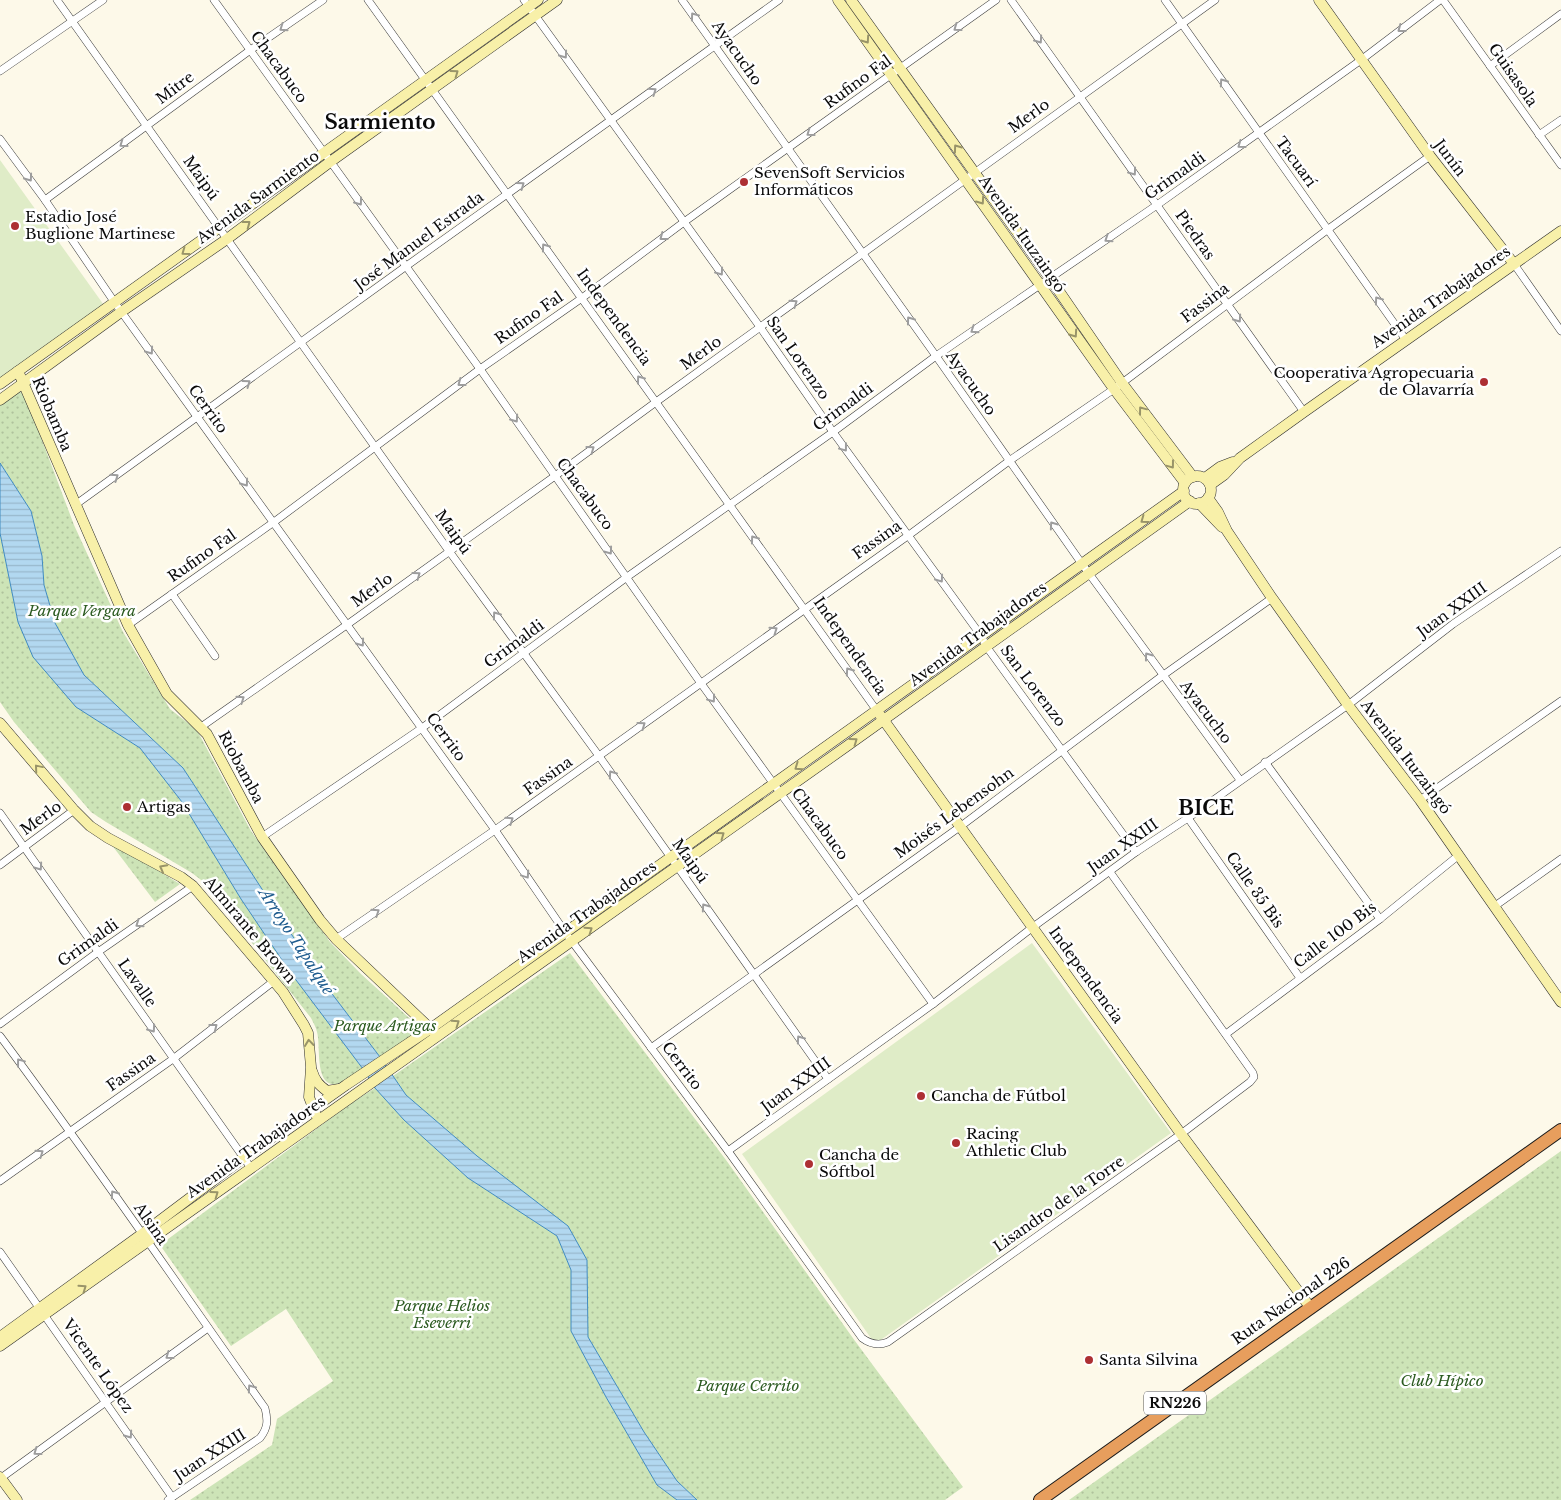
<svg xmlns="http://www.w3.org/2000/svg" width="1561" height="1500" viewBox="0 0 1561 1500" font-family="'Libre Baskerville',serif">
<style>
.park{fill:url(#park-dots)}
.pitch{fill:#dfecc7}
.water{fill:url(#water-rules);stroke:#408bc0}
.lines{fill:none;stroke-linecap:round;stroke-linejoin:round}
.street-casing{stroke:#3d3d3d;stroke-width:8}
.secondary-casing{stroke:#2c2c2c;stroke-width:11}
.highway-casing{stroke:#1b1b1b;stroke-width:14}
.street{stroke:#fff;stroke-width:7}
.secondary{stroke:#f8f0a9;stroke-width:10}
.highway{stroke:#e79e5d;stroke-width:12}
.oneway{stroke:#9d9d9d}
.oneway2{stroke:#999469}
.poi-dot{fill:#ad2f33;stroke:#fff;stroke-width:2}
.labels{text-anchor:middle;stroke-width:5;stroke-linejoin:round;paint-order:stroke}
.shield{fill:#fff;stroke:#545454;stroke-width:1}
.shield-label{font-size:14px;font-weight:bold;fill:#0a0a0a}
.street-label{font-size:15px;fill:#0a0a0a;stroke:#fff}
.poi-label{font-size:15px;fill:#0a0a0a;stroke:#fff;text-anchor:start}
.park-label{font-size:15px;font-style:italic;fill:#2c5b21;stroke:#fff}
.water-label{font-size:16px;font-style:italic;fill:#205d8f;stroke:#fff}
.district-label{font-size:20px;font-weight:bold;fill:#0a0a0a;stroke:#fff}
</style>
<defs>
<pattern id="park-dots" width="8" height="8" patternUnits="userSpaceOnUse" patternTransform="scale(1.25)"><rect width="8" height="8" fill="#cde4b7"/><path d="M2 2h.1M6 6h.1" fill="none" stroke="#afc29c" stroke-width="1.8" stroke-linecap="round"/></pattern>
<pattern id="water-rules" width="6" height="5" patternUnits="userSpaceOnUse" patternTransform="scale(1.25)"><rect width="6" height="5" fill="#b2d8f0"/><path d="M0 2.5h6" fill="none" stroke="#98b8cc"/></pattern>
</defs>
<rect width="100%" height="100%" fill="#fdf9e9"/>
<g class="park">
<polygon points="20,392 25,395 74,525 123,632 170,709 193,727 199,734 251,831 330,942 361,974 418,1026 416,1034 380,1057 320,978 183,768 84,675 55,623 44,585 42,556 31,511 0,463 0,405 16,393"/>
<path d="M0 533 18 622 76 707 140 748 182 802 241 899 290 972 363 1069C356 1074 345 1083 336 1084 314 1087 321 1045 317 1032 316 1027 313 1022 311 1018L205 883 192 873 106 822 91 812 14 722 0 702Z"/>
<polygon points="108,840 180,884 155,902"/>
<polygon points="570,953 726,1160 855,1341 963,1487 945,1500 697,1500 677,1481 644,1432 588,1337 587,1260 477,1156 406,1095 393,1076"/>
<polygon points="375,1088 404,1120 468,1178 557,1236 571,1270 571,1331 606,1397 657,1485 677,1500 190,1500 272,1445 277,1419 333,1381 286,1309 231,1346 160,1245 350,1104"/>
<polygon points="1561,1151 1561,1500 1069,1500"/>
</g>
<g class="pitch">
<polygon points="0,160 106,308 0,380"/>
<polygon points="1032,943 1171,1133 875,1344 742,1154"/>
</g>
<polygon class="water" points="0,463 31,511 42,556 44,585 55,623 84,675 183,768 320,978 380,1057 406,1095 477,1156 568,1226 587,1260 588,1337 644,1432 677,1481 697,1500 677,1500 657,1485 606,1397 571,1331 571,1270 557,1236 468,1178 404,1120 375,1088 363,1069 290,972 241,899 182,802 140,748 76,707 33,657 18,622 0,533"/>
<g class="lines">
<defs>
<g id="street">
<polyline points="57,0 449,551 599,756 828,1079"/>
<polyline points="214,0 480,369 700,682 933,1004"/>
<polyline points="368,0 877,711"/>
<polyline points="524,0 760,327 833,432 982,637 986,646 1136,852"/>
<polyline points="682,0 936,356 1082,564 1240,780"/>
<polyline points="1011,0 1304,412"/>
<polyline points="1165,0 1406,340"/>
<polyline points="1443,0 1561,165"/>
<polyline points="1490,66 1561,14"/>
<polyline points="0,71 103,0"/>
<polyline points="1539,135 1561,120"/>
<path d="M0 139 45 200 115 303 495 830 565 932 728 1151 862 1338C870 1344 878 1346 888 1342L1181 1134 1250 1082 1254 1077 1253 1073 1110 872"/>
<polyline points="45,200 249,51 323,0"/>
<polyline points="1514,264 1561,331"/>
<polyline points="75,505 405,267 779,0"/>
<polyline points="172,594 215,656"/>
<polyline points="128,625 274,522 480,369 582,298 684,222 996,0"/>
<polyline points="201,727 348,624 555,476 656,402 1215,0"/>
<polyline points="1265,762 1380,919"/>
<polyline points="1420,800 1561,701"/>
<polyline points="0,813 251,1168"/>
<polyline points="1188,818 1300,978"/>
<polyline points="262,837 422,728 627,577 833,432 936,356 1157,205 1361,60 1440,0"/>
<polyline points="0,865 74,810"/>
<polyline points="1495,906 1561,859"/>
<polyline points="336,939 495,830 909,535 1009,461 1114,389 1327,230 1430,156"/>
<polyline points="0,1024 98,952 193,886"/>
<polyline points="1226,1034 1380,919 1459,855"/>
<path d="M0 1036C91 1158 177 1284 265 1408 268 1420 268 1428 260 1438L168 1500"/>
<polyline points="651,1048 961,826 1162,676 1272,598"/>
<polyline points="728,1151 933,1004 1033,927 1136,852 1188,818 1348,705 1453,624 1561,551"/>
<polyline points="0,1181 173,1059 274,981"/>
<polyline points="0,1252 172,1497"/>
<polyline points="1,1478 208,1328"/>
</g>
<g id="secondary">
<polyline points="838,0 1114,389 1185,483"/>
<polyline points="851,0 1050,278 1122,383 1193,477"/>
<polyline points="1319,0 1430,156 1514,264"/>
<polyline points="18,371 128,625 167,694 207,734 262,837 320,920 336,939 435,1033"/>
<polyline points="0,384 538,0"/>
<polyline points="0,400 121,312 227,239 330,162 557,0"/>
<circle cx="1197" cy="490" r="14"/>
<polyline points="1205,478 1220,467 1233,462"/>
<polyline points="1210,485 1224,475 1240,458 1304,412 1561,231"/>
<polyline points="1208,498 1218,512 1227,531 1272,598 1348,705 1420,800 1561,1002"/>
<polyline points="1199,503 1222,527"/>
<polyline points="880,715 1181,1134 1310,1307"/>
<polyline points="0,723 74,810 90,826 108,838 181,877 193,886 283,992 304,1025 308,1033 311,1067 309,1097 316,1115"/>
<path d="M312 1071C315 1081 319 1085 327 1091L339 1089"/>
<polyline points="0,1337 142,1234 243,1158 346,1085 430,1029 1184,491"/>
<polyline points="0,1346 847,746 1190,501"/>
<polyline points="0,1477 17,1500"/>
</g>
<polyline id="highway" points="1040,1500 1561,1130"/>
</defs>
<use href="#street" class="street-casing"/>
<use href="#secondary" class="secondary-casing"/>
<use href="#highway" class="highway-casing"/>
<use href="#street" class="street"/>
<use href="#secondary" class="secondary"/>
<use href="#highway" class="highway"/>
</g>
<defs><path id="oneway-chevron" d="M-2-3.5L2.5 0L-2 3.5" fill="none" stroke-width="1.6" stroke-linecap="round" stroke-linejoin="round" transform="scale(1.25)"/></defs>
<g class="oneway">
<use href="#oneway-chevron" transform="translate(694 16) rotate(-126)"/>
<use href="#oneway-chevron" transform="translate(283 28) rotate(145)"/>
<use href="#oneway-chevron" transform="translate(957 28) rotate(144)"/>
<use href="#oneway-chevron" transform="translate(1401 29) rotate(143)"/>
<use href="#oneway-chevron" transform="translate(1039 40) rotate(55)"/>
<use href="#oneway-chevron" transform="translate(564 55) rotate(54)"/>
<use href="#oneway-chevron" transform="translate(1223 82) rotate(-125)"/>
<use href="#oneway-chevron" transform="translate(653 91) rotate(-35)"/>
<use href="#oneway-chevron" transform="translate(810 133) rotate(144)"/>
<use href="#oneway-chevron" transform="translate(123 144) rotate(144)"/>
<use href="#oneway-chevron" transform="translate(1241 145) rotate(144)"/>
<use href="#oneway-chevron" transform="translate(1133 172) rotate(54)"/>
<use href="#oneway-chevron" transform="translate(29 178) rotate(54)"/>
<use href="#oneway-chevron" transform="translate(521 185) rotate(-36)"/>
<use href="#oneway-chevron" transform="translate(359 202) rotate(54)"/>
<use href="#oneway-chevron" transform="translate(663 237) rotate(143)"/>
<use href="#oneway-chevron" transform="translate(1108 239) rotate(146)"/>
<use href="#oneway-chevron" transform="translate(545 247) rotate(-126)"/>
<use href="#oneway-chevron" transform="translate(720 272) rotate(54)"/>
<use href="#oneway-chevron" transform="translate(1378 300) rotate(-126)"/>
<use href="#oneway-chevron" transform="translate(794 303) rotate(-35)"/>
<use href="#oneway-chevron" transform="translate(1238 319) rotate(55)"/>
<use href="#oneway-chevron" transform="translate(910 320) rotate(-126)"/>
<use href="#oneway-chevron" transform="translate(974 330) rotate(146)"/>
<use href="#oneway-chevron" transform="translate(150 351) rotate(54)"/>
<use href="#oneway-chevron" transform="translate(640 379) rotate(-126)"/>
<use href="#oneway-chevron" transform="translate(247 383) rotate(-36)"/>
<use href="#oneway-chevron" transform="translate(461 383) rotate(143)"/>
<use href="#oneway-chevron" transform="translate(515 419) rotate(55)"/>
<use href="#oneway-chevron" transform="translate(844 448) rotate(53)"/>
<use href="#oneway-chevron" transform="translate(591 449) rotate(-36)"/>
<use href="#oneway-chevron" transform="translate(115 477) rotate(-35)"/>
<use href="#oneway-chevron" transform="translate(245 483) rotate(54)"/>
<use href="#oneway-chevron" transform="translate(1053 525) rotate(-125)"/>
<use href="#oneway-chevron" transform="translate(754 539) rotate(-126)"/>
<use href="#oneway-chevron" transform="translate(609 551) rotate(54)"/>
<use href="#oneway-chevron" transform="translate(417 575) rotate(-36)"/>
<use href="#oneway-chevron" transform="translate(940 579) rotate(54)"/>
<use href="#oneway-chevron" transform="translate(496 615) rotate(-126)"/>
<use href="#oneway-chevron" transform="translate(774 630) rotate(-35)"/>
<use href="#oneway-chevron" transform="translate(361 643) rotate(54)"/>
<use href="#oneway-chevron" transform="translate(1148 656) rotate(-126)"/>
<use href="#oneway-chevron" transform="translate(849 671) rotate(-125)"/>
<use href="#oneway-chevron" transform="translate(241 699) rotate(-35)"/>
<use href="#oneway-chevron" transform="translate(712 699) rotate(54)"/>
<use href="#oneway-chevron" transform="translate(642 725) rotate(-36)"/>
<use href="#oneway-chevron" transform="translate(612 774) rotate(-125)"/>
<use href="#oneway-chevron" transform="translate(510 820) rotate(-35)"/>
<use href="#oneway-chevron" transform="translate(39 867) rotate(55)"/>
<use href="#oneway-chevron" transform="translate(526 875) rotate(56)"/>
<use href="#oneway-chevron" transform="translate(705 907) rotate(-125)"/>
<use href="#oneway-chevron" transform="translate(376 912) rotate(-34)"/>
<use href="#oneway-chevron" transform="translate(139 924) rotate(145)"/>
<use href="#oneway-chevron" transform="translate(214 1027) rotate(-38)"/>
<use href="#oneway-chevron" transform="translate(152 1029) rotate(55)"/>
<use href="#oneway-chevron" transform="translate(800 1039) rotate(-125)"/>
<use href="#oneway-chevron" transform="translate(20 1062) rotate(-127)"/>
<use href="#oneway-chevron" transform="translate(40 1153) rotate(-35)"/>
<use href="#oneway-chevron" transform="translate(114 1194) rotate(-125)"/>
<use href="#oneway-chevron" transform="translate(169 1356) rotate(144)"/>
<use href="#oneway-chevron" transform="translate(251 1388) rotate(-125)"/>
<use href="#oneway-chevron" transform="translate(129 1435) rotate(55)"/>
<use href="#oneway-chevron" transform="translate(37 1452) rotate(144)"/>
</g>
<g class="oneway2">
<use href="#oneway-chevron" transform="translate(866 40) rotate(55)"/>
<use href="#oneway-chevron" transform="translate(455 73) rotate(-36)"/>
<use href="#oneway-chevron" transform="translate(957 148) rotate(-126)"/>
<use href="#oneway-chevron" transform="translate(981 201) rotate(55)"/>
<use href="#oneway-chevron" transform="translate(247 224) rotate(-37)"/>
<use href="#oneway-chevron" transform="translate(185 252) rotate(144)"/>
<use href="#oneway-chevron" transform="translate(1074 334) rotate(55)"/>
<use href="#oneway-chevron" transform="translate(1142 410) rotate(-127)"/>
<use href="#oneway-chevron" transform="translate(1171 465) rotate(53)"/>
<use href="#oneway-chevron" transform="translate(1144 520) rotate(144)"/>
<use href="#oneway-chevron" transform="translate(854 741) rotate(-36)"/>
<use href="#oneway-chevron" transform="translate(798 767) rotate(145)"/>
<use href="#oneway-chevron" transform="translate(38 768) rotate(-130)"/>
<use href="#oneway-chevron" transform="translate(721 835) rotate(-36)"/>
<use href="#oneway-chevron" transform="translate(163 868) rotate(-152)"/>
<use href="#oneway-chevron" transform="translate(589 930) rotate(-35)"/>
<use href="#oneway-chevron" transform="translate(456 1023) rotate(-35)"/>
<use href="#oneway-chevron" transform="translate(309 1043) rotate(-96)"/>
<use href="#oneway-chevron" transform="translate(215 1194) rotate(-36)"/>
<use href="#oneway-chevron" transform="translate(83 1288) rotate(-35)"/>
</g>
<g class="poi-dot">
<circle cx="744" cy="182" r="5"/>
<circle cx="15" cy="226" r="5"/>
<circle cx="1484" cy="382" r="5"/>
<circle cx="127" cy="807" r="5"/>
<circle cx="921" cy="1096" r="5"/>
<circle cx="956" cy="1143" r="5"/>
<circle cx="809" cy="1164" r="5"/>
<circle cx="1089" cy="1360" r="5"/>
</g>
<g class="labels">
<rect class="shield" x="1144" y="1391.5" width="62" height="23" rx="4"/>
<g class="shield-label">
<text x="1175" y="1408">RN226</text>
</g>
<g class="street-label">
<text transform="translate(737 53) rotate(55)" y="5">Ayacucho</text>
<text transform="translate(279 67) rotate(54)" y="5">Chacabuco</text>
<text transform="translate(1513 75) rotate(55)" y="5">Guisasola</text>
<text transform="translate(858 82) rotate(-36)" y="5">Rufino Fal</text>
<text transform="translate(175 88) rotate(-37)" y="5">Mitre</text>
<text transform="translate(1029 116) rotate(-36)" y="5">Merlo</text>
<text transform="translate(1450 158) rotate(53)" y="5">Junín</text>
<text transform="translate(1296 162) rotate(54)" y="5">Tacuarí</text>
<text transform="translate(1175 176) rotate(-35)" y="5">Grimaldi</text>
<text transform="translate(201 178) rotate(55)" y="5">Maipú</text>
<text transform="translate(258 197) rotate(-36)" y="5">Avenida Sarmiento</text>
<text transform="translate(1022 234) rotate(55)" y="5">Avenida Ituzaingó</text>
<text transform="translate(1195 235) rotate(55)" y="5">Piedras</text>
<text transform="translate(419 241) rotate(-36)" y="5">José Manuel Estrada</text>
<text transform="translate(1441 297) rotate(-35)" y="5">Avenida Trabajadores</text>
<text transform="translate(1205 303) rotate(-37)" y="5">Fassina</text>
<text transform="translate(614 317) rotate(54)" y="5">Independencia</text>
<text transform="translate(529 318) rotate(-35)" y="5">Rufino Fal</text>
<text transform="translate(701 353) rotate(-36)" y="5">Merlo</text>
<text transform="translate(798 358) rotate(55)" y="5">San Lorenzo</text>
<text transform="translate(971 383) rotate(55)" y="5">Ayacucho</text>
<text transform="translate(843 407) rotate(-36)" y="5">Grimaldi</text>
<text transform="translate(208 409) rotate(54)" y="5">Cerrito</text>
<text transform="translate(52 414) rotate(67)" y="5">Riobamba</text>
<text transform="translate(585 494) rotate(54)" y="5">Chacabuco</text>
<text transform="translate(453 532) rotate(55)" y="5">Maipú</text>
<text transform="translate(877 540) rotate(-35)" y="5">Fassina</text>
<text transform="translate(202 556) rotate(-35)" y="5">Rufino Fal</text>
<text transform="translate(372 590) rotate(-36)" y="5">Merlo</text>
<text transform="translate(1452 610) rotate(-36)" y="5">Juan XXIII</text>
<text transform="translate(978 634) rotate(-36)" y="5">Avenida Trabajadores</text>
<text transform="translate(514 644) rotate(-36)" y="5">Grimaldi</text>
<text transform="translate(850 646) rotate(55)" y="5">Independencia</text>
<text transform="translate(1033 686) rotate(53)" y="5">San Lorenzo</text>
<text transform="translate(1206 712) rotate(53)" y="5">Ayacucho</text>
<text transform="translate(446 737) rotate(54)" y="5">Cerrito</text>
<text transform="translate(1406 757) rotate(53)" y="5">Avenida Ituzaingó</text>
<text transform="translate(241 767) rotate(62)" y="5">Riobamba</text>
<text transform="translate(548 776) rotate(-35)" y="5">Fassina</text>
<text transform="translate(954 813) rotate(-36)" y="5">Moisés Lebensohn</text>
<text transform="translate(41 818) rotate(-36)" y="5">Merlo</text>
<text transform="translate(820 824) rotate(54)" y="5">Chacabuco</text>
<text transform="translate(1123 846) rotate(-35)" y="5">Juan XXIII</text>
<text transform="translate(690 861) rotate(55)" y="5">Maipú</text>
<text transform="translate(1255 890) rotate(55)" y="5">Calle 35 Bis</text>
<text transform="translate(587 912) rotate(-35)" y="5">Avenida Trabajadores</text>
<text transform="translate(250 930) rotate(50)" y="5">Almirante Brown</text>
<text transform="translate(1335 935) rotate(-37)" y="5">Calle 100 Bis</text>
<text transform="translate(88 943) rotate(-35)" y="5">Grimaldi</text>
<text transform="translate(1086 975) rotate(54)" y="5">Independencia</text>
<text transform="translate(137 983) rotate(55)" y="5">Lavalle</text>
<text transform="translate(682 1066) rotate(53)" y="5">Cerrito</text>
<text transform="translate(131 1072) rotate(-35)" y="5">Fassina</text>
<text transform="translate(796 1085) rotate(-36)" y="5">Juan XXIII</text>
<text transform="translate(256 1147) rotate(-35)" y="5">Avenida Trabajadores</text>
<text transform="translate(1059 1204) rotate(-35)" y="5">Lisandro de la Torre</text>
<text transform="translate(151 1224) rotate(55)" y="5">Alsina</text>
<text transform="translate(1291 1301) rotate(-35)" y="5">Ruta Nacional 226</text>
<text transform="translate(98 1366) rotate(55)" y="5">Vicente López</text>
<text transform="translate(210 1455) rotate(-33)" y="5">Juan XXIII</text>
</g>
<g class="poi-label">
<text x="754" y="178">SevenSoft Servicios<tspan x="754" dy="17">Informáticos</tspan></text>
<text x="25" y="222">Estadio José<tspan x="25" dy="17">Buglione Martinese</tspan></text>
<text x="1474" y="378" text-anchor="end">Cooperativa Agropecuaria<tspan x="1474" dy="17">de Olavarría</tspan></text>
<text x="137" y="812">Artigas</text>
<text x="931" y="1101">Cancha de Fútbol</text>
<text x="966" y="1139">Racing<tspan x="966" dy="17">Athletic Club</tspan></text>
<text x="819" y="1160">Cancha de<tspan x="819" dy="17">Sóftbol</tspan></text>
<text x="1099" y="1365">Santa Silvina</text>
</g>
<g class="park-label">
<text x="82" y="616">Parque Vergara</text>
<text x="385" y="1031">Parque Artigas</text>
<text x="442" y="1311">Parque Helios<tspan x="442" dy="17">Eseverri</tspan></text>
<text x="1442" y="1386">Club Hípico</text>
<text x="748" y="1391">Parque Cerrito</text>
</g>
<g class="water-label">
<text transform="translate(297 941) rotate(57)" y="6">Arroyo Tapalqué</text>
</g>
<g class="district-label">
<text x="380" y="129">Sarmiento</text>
<text x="1206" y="815">BICE</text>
</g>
</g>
</svg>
